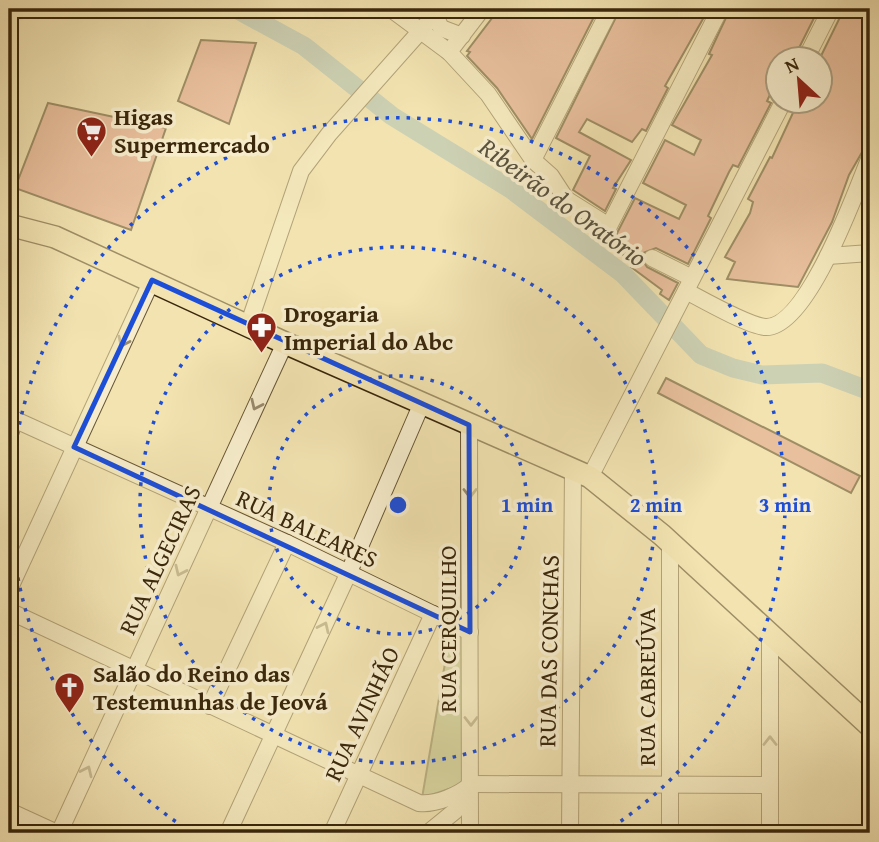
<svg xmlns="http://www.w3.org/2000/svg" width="879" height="842" viewBox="0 0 879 842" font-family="'Gentium Book Plus',serif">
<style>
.green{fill:#b8c48d;stroke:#79764c;stroke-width:2}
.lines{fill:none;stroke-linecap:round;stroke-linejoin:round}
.river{stroke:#a1bbb8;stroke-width:19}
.building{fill:#dd9685;stroke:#3a270b;stroke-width:2}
.minor-casing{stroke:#685634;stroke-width:18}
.major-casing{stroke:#3a270b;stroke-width:24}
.minor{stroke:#f7edcc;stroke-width:16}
.major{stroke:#f2e3b1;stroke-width:21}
.oneway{stroke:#988a6c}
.marked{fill:none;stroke:#1d4ed8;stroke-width:5;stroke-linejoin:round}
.ring{fill:none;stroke:#1d4ed8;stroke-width:3.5;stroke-dasharray:3.5 7}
.labels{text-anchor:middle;stroke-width:7;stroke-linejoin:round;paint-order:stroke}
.poi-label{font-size:24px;font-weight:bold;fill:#3a270b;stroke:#f7edcc;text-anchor:start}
.street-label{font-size:24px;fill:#3a270b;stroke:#f7edcc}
.water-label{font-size:26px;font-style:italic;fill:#59533f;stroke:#f7edcc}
.centre{fill:#1d4ed8;stroke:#f7edcc;stroke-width:3.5}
.ring-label{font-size:21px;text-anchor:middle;font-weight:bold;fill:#1d4ed8;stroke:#f7edcc;stroke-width:7;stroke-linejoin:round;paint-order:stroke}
</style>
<rect width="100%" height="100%" fill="#f2e3b1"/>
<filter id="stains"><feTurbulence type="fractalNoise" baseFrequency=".00286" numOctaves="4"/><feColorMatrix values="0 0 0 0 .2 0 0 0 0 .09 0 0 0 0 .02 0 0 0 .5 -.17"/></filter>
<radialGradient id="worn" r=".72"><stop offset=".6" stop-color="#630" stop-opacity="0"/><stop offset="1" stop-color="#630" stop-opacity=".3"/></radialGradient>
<polygon class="green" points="451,628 463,636 464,784 422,798"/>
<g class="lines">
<g class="river">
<polyline points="236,9 304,46 392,116 512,190 623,274 701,355 733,368 762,375 822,373 870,391"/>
<polyline points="9,11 28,9"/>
</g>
</g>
<g class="building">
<polygon points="499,9 598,9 532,139 497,88 467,56 470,52 467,51"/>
<polygon points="620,9 705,9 701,15 704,17 665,86 668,88 646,131 642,129 632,142 587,119 579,132 631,160 613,188 616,189 605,211 573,190 590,156 556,138"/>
<polygon points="730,9 812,9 810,14 815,16 793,60 778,60 778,88 774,86 767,101 771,103 738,167 733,165 729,172 708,216 711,218 688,264 656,248 643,253 642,259 647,267 678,283 669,300 660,294 662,290 631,267 634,262 617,251 621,245 614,239 635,198 679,219 686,205 643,183 665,140 694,155 701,140 672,125 712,55 709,54"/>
<polygon points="844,9 870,9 870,124 864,138 869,140 849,175 832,222 798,287 727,279 735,262 725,257 750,213 753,202 748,199 770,157 772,158 798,102 820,102 820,58"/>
<polygon points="201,40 256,43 229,124 178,101"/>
<polygon points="48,103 166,128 131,230 15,188"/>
<polygon points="666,378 860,476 851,493 658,393"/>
</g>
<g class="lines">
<defs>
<g id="minor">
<polyline points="391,9 449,52 488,94 533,160 551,176 566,199 609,226 720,9"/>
<polyline points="435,15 441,28 462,36"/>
<polyline points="449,52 482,9"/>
<polyline points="805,60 831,9"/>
<polyline points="533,160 610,9"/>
<polyline points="828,256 870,253"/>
<polyline points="652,258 692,278"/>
<path d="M686 291C703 300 747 325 765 327 807 330 856 191 870 157"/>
<polyline points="248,326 301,171 329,134 440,9"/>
<polyline points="9,417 287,543 470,632"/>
<polyline points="469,425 470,833"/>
<polyline points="590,477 783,102"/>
<polyline points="670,542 670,833"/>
<polyline points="9,590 152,280"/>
<path d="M9 611 419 803C435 805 460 795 471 784"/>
<polyline points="210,706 287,543"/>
<polyline points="471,784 770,785"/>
<polyline points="9,811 57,833"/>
<polyline points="59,833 285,343"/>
<polyline points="228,833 349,572 422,403"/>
<polyline points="332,833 433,614"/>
<polyline points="428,833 455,811 461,792"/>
<polyline points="570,833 573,468"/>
<polyline points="770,833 770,634"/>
</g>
<polyline id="major" points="9,225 55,237 285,343 590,477 662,535 870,726"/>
</defs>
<use href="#minor" class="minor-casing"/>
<use href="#major" class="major-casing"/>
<use href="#minor" class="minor"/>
<use href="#major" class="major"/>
</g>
<defs><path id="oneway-chevron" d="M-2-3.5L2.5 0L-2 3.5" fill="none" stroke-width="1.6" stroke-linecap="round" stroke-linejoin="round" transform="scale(1.75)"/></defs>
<g class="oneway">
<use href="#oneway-chevron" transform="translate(123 342) rotate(115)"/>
<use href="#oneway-chevron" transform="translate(256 405) rotate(115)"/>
<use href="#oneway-chevron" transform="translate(470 493) rotate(90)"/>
<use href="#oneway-chevron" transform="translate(180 571) rotate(115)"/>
<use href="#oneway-chevron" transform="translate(324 627) rotate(-65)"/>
<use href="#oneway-chevron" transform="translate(471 721) rotate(90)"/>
<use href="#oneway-chevron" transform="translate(770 741) rotate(-90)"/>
<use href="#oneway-chevron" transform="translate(87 771) rotate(-65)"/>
</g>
<path d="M0 0H879V842H0ZM152 280 469 425 470 632 74 447Z" fill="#f2e3b1" fill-opacity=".55" fill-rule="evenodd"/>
<path class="marked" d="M152 280 469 425 470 632 74 447Z"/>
<g class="ring">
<circle cx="398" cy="505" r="129"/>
<circle cx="398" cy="505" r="258"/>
<path d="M193 833A387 387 0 1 1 603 833"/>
</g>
<defs>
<symbol id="supermarket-pin" viewBox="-11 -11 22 30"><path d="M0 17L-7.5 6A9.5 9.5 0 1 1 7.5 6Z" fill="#8f2418" stroke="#f7edcc"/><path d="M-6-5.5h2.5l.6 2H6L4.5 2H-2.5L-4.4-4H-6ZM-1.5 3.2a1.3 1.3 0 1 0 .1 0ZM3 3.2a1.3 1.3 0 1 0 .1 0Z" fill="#fff"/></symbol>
<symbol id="pharmacy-pin" viewBox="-11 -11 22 30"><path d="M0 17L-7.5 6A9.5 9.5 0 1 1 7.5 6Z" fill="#8f2418" stroke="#f7edcc"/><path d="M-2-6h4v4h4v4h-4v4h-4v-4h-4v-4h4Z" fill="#fff"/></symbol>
<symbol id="church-pin" viewBox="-11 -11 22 30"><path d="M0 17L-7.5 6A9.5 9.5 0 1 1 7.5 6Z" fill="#8f2418" stroke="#f7edcc"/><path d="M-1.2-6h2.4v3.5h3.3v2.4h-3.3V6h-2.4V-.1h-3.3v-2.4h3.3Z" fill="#fff"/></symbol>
</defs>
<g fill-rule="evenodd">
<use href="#supermarket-pin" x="74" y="114" width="35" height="47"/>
<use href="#pharmacy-pin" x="244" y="310" width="35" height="47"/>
<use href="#church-pin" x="52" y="670" width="35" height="47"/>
</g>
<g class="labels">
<g class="poi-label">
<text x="114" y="125">Higas<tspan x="114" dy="28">Supermercado</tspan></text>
<text x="284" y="322">Drogaria<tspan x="284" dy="28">Imperial do Abc</tspan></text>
<text x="93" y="682">Salão do Reino das<tspan x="93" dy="28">Testemunhas de Jeová</tspan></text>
</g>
<g class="street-label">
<text transform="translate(307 529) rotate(25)" y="8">RUA BALEARES</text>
<text transform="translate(160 560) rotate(-65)" y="8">RUA ALGECIRAS</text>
<text transform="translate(448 629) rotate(-90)" y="8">RUA CERQUILHO</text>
<text transform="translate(549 651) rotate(-89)" y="8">RUA DAS CONCHAS</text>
<text transform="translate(647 687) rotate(-90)" y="8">RUA CABREÚVA</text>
<text transform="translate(362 714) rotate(-65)" y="8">RUA AVINHÃO</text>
</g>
<g class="water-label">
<text transform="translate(563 202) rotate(36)" y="9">Ribeirão do Oratório</text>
</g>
</g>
<circle cx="398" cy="505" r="10" class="centre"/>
<g class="ring-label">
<text x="527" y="512">1 min</text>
<text x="656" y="512">2 min</text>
<text x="785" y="512">3 min</text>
</g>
<rect width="879" height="842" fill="none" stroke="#f2e3b1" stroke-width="35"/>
<rect x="10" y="10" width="858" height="821" fill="none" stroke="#3a270b" stroke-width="3.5"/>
<rect x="18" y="18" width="844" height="807" fill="none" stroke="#3a270b" stroke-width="2"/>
<g transform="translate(799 80) rotate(334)"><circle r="33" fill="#f7edcc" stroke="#ab9e7f" stroke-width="2"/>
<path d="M0-5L12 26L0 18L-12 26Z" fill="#8f2418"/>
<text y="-10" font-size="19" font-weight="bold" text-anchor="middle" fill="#3a270b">N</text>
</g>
<rect width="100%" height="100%" filter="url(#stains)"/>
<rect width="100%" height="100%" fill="url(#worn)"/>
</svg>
